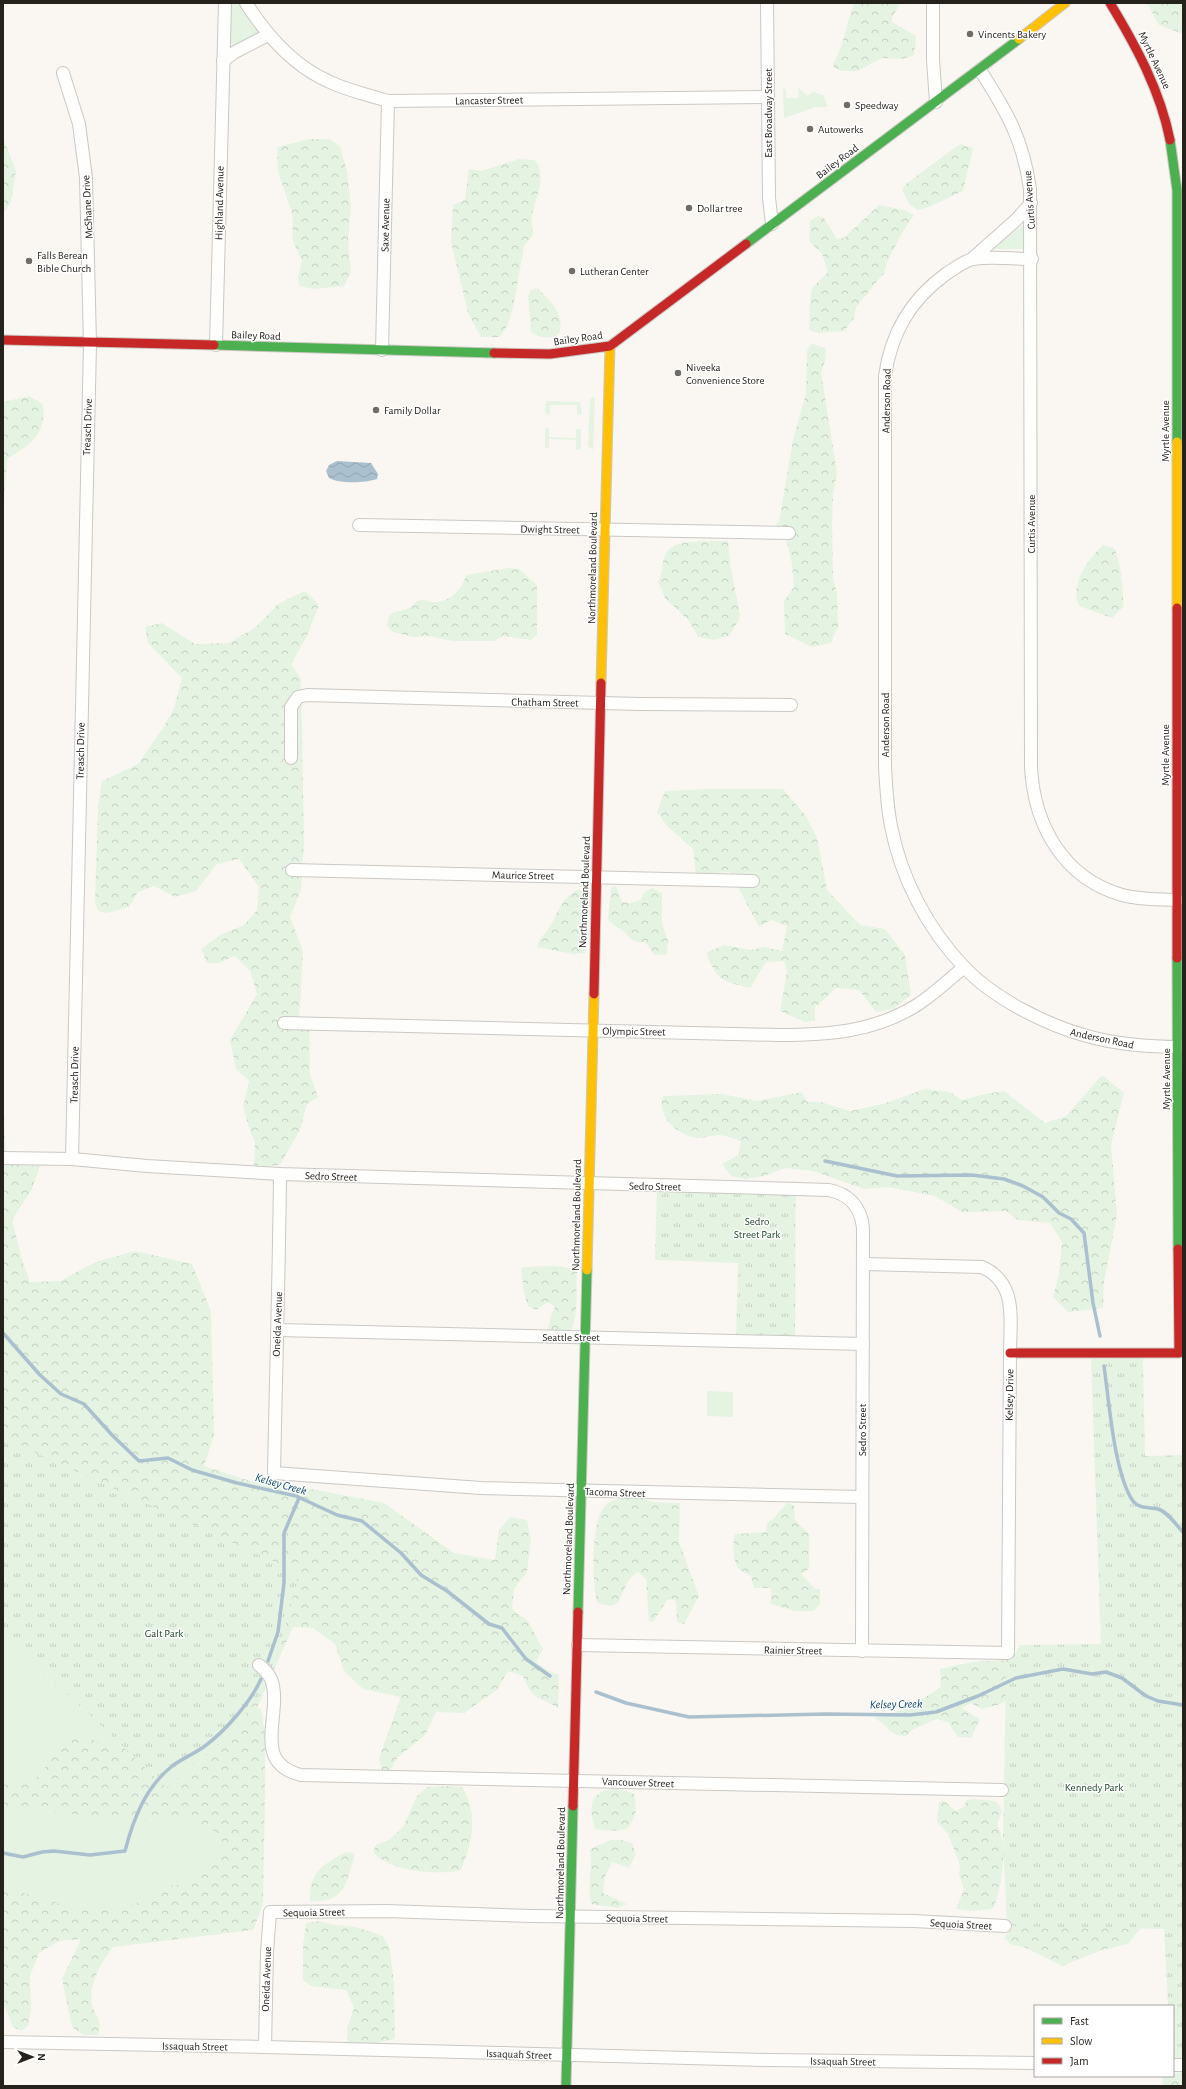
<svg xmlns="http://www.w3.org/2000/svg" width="1186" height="2089" viewBox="0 0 1186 2089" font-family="'Alegreya Sans',sans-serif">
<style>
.green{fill:#e5f3e3}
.forest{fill:url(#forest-crowns)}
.park{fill:url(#park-tufts)}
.water{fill:url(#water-waves)}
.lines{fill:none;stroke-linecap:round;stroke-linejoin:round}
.stream{stroke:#aac0cf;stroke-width:3.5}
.street-casing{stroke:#cbc8c3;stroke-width:14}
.fast-casing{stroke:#cbc8c3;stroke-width:11}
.slow-casing{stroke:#cbc8c3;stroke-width:11}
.jam-casing{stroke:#cbc8c3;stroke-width:11}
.street{stroke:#fefefd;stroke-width:12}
.fast{stroke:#4caf50;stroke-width:9}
.slow{stroke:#ffc107;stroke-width:9}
.jam{stroke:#c62828;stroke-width:9}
.poi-dot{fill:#706c66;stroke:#fff;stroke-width:1.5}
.labels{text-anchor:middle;stroke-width:3;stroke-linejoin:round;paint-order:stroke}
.poi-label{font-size:11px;fill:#25211b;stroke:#fff;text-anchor:start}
.street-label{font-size:11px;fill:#25211b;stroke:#fff}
.park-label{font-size:11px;fill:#194823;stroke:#fff}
.water-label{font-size:12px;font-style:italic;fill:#054365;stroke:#fff}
</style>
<defs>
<pattern id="forest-crowns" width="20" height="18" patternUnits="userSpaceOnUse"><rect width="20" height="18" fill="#e5f3e3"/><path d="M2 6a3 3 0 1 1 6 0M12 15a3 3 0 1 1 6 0" fill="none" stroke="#c4d0c2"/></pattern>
<pattern id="park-tufts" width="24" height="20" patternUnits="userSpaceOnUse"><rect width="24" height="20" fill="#e5f3e3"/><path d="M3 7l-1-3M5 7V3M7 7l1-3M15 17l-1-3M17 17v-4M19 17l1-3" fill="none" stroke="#c4d0c2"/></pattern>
<pattern id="water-waves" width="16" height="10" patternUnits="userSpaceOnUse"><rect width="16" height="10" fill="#aac0cf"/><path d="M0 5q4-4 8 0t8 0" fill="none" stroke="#92a5b1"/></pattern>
</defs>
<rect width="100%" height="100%" fill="#faf7f2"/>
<g class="green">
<polygon points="231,3 241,3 259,30 258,33 233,45 231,43"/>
<polygon points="798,87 807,96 813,92 823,95 828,107 816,107 784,118 783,89 786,89 786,98 799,98"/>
<polygon points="1022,225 1025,226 1026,247 1024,249 994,249 994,246"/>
<polygon points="594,397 595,397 593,450 588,446 590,399"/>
<polygon points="546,401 580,402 582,414 577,415 577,405 550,405 550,414 548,415 545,412"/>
<polygon points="545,428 549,428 549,437 576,438 576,429 581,429 581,449 576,450 576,440 549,439 549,448 545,448"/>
<polygon points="707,1391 733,1392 733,1417 707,1416"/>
<polygon points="3,1639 88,1713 217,1771 256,1908 63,1920 3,1908"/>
</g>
<g class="forest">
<path d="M854 3H901L892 17V22L916 36 914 55 903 59 882 58 858 71H842L834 68 833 64C845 44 846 24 854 3Z"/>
<polygon points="1147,3 1183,3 1183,34 1159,25"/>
<polygon points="3,138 16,171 11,202 3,214"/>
<polygon points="310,139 329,139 340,146 347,171 351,207 348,241 351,272 344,286 313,289 299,286 298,277 302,261 293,241 292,213 278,172 277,147"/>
<polygon points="960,144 973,148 963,191 929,207 918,210 910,205 902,190 906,184"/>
<path d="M519 159 535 160C547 178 537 192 533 211 531 218 532 227 533 235L524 246 513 308 507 326 500 337H481L468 313 451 242 453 205 465 200 469 169 481 171Z"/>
<polygon points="879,205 905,210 914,215 902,233 887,262 884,273 856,307 854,318 844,331 818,333 809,330 810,299 812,288 828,272 822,254 809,241 810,221 818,216 824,218 837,239 844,238"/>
<path d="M538 288C550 301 566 315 559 334 549 339 541 339 531 332L528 296 531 290Z"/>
<path d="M811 343 826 349 825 361 821 372 837 473 833 495 832 523 833 577 837 593 838 626 831 643 812 647 785 634 784 601 794 587C792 566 792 540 775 525L779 522 793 440 806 393 807 351Z"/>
<path d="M29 396 43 404C46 436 31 444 7 459L3 518V402Z"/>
<path d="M708 541H728L731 569 740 614 739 620 729 636 714 640 698 637 689 621 665 598 658 582C664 571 661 563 665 555 672 540 695 542 708 541Z"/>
<path d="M1103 545 1114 548C1122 565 1122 587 1124 606L1112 618 1079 606C1070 583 1087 561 1103 545Z"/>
<path d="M509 568 519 569 537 585V635L531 640 503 636 494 641H453L428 636 414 637 393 632 387 626C390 605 398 615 411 607 415 604 415 601 421 600 425 599 428 602 432 602 448 603 462 591 466 575Z"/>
<polygon points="305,591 319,605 307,636 291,664 301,679 304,842 301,890 290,917 303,951 299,1023 309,1024 310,1074 318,1097 307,1104 300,1130 280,1165 254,1167 255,1142 251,1134 243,1107 249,1081 236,1069 230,1040 257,994 250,971 235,956 219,963 207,963 201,949 220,935 244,925 257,910 259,887 239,859 217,864 196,891 175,897 154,886 138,892 129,907 107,913 98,911 95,901 98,807 102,781 138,764 163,728 174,708 182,678 148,643 145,627 162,623 195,644 229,643 256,627 278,604"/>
<path d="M709 789H783L806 816 817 838 827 890 860 925 885 929 905 955 911 995 893 1009 876 1012 859 990 836 988 818 1005H815V1020L805 1022 780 1011 787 971 784 961 766 962 750 988C721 981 718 981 706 953L724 945 751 950 764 947 782 951 787 926 771 920 759 927 730 872 696 874 693 849 667 826 657 812 665 791Z"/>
<path d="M616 886 622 902 630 903 641 900 644 893 652 888 662 893V924L668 941 667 954 655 955 645 942C631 943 632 939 623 931 617 927 612 925 608 919L611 888Z"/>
<path d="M579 889 591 895 586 953 573 954 537 947C540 936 543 937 549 928 559 913 560 898 579 889Z"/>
<path d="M1102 1075 1124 1093 1111 1144 1117 1215 1104 1282 1103 1308 1068 1312 1053 1297 1059 1274 1062 1242 1050 1223 1018 1220 1006 1211 962 1212 935 1196 888 1187 864 1189 813 1171 785 1168 764 1176 746 1179 731 1176 722 1164 738 1155 741 1141C734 1139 727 1136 720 1135 713 1135 705 1138 698 1138 678 1136 656 1117 663 1096L722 1094 757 1101 802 1092 807 1102H821L850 1111 883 1104 925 1089 950 1092 962 1100 985 1094 1004 1091 1045 1123 1066 1116Z"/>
<path d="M3 1083 6 1164 40 1166 31 1191 12 1220 23 1263 30 1282 60 1281 96 1262 135 1251 192 1264 211 1311 214 1435 204 1466 253 1482 285 1484 384 1503 454 1553 495 1560 499 1530 510 1517 527 1520 531 1539 527 1572 514 1589 512 1609 528 1621 543 1649 536 1662 549 1671 559 1675 558 1708C539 1696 532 1701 523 1676L508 1671 497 1690 464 1713 436 1712 425 1735 397 1758 390 1771H382L379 1758 401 1697 363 1689 344 1671 335 1644 313 1628 293 1627 257 1708 261 1709 265 1733V1793L263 1905 253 1930 113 1947C101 1962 86 1989 93 2008 99 2022 101 2019 99 2035H83L72 2027 62 1979 81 1939 59 1941 39 1953 30 1976 31 2009 28 2026 21 2031 13 2027 7 2011 3 2005V1888L43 1898 62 1905 107 1909 135 1904 167 1886 191 1884 227 1851 218 1833 191 1819 140 1821 28 1809 3 1811V1784C45 1797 46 1747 79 1733L103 1745 123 1746 3 1602Z"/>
<path d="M525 1267C539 1267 565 1263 577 1272 575 1293 580 1313 570 1332L557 1333 548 1330 551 1315 555 1307 548 1302 536 1310 528 1306 524 1293 521 1268Z"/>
<path d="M644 1499 653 1502 680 1503 679 1542 699 1596 684 1624 677 1622 676 1602 672 1599 667 1600 653 1622 649 1621 646 1579 638 1572 629 1579 618 1603 612 1606 597 1603C592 1583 590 1519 606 1505 615 1496 633 1499 644 1499Z"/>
<path d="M787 1503 794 1505 795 1520 809 1534V1569L801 1574 815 1589H820V1604L814 1611H794L771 1604V1588H754L751 1576C747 1574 742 1572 739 1569 733 1563 732 1542 735 1534L766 1532 767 1523 774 1518Z"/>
<path d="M1020 1659 1010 1698 998 1705 982 1709 971 1703 962 1708 980 1719 971 1738 958 1737 948 1722 936 1719 912 1730 906 1736C885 1735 891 1726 874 1718L896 1712 910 1701 924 1698 941 1687 940 1669 972 1662Z"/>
<path d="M450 1786 462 1787C479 1813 472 1844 461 1870 440 1876 384 1871 373 1851L377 1844 388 1841 403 1827 417 1796 427 1787Z"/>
<path d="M611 1788 625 1790 634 1794C638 1810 636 1815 627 1829L612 1831 595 1829C589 1809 588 1795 611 1788Z"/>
<polygon points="974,1799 995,1801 1001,1807 1002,1812 997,1824 1001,1833 1004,1852 1001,1881 995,1905 992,1909 973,1911 956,1909 964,1889 959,1875 960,1865 948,1834 937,1822 939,1802 944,1801 956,1811 965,1806 966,1800"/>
<path d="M611 1840H621L632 1843 636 1854 629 1868 612 1862 605 1877 603 1893 627 1904 618 1908 591 1904C587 1885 593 1867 590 1849Z"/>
<path d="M346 1852 354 1853V1858C346 1885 344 1903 310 1901 309 1872 322 1865 346 1852Z"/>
<polygon points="1150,1916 1128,1944 1102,1950 1062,1966 1024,1947 1012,1945 1004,1938 1016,1921"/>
<polygon points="319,1921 335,1925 356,1927 383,1936 390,1949 394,1985 395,2039 367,2045 348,2042 347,2028 354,2008 346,1990 311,1986 303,1980 303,1945 306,1923"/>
<polygon points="1183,2072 1183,2086 1162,2086 1163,2076 1173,2076 1173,2073"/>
</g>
<g class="park">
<polygon points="657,1185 796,1189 795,1342 736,1342 738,1263 655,1260"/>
<polygon points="1143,1358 1145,1456 1183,1455 1183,2065 1173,2065 1173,2006 1168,2006 1164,1929 1007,1926 1003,1841 1006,1670 1020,1645 1101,1644 1091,1359"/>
<polygon points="3,1436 42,1456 299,1573 278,1655 260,1695 229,1736 167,1787 163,1785 88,1713 3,1639"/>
</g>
<path class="water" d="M337 461 371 463 378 474 377 479C365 483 340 484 329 478L326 471 329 465Z"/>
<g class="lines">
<g class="stream">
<polyline points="825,1161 897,1176 972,1175 1004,1179 1023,1186 1043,1197 1059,1213 1071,1219 1084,1233 1093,1303 1100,1336"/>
<polyline points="3,1333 40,1375 61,1394 84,1404 113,1436 139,1461 168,1458 192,1470 237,1483 296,1496 337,1515 362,1521 401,1553 421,1575 447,1591 489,1624 502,1628 526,1659 550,1676"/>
<path d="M1104 1366C1109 1400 1114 1474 1133 1501 1139 1509 1149 1507 1158 1509 1168 1512 1176 1525 1183 1532"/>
<polyline points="268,1661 278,1632 284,1583 284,1533 299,1498"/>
<polyline points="596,1692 626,1703 689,1717 825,1714 910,1715 936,1712 978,1696 1016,1678 1063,1669 1092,1674 1106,1672 1122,1678 1146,1696 1158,1701 1183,1705"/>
<path d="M3 1853 23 1857 42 1852 54 1851 90 1855 125 1851C133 1820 145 1788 171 1767 181 1759 194 1754 205 1746 225 1731 251 1702 261 1679"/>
</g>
<defs>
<g id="street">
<path d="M246 3C267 36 293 66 330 82 349 91 369 95 388 101L768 97"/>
<polyline points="767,3 769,198 772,224"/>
<polyline points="933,3 933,60 936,102"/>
<polyline points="223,61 235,52 268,35"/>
<path d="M980 70C1007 112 1023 139 1030 189L1031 767C1034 825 1063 878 1122 895 1140 900 1159 899 1177 900"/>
<polyline points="63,73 79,124 86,178 90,344 72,1159"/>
<polyline points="972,259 1017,219 1031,203"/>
<path d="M1032 259C1013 259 992 256 973 259 964 261 954 269 946 274 910 300 891 333 885 376V766C886 786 887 806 891 826 901 878 927 928 964 967 993 998 1046 1025 1087 1036 1118 1045 1151 1047 1183 1047"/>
<polyline points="216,345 225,3"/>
<polyline points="382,350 388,101"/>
<polyline points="359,525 789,533"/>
<polyline points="291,758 291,707 298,697 307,695 640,704 791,705"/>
<polyline points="292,870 753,881"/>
<path d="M284 1023 779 1035C828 1035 874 1032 917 1005 934 994 949 980 964 967"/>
<path d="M3 1158 72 1159 147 1166 280 1174 829 1190C849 1194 861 1207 863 1228L862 1651"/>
<path d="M280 1174C279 1274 276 1373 274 1473L481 1488 861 1497"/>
<polyline points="278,1330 863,1344"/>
<path d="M578 1645 1008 1653 1010 1353C1010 1320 1018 1283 982 1267L864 1264"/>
<path d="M259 1665C264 1669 268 1673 271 1679 284 1712 249 1762 301 1775L1002 1790"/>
<polyline points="3,2042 265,2047 767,2060 1035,2063"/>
<polyline points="265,2047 267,1952 270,1912 386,1911 532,1916 914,1921 1005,1926"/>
<polyline points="1173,2065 1183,2065"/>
</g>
<g id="fast">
<polyline points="1170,140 1177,190 1177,442"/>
<polyline points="746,244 1019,39"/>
<polyline points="214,345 494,353"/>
<polyline points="1177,958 1178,1249"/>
<polyline points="578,1612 587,1270"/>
<polyline points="566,2086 573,1806"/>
</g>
<g id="slow">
<polyline points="1019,39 1065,3"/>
<polyline points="1177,442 1177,608"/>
<polyline points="601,683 610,346"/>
<polyline points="587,1270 594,994"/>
</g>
<g id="jam">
<path d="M1110 3C1136 46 1160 90 1170 140"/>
<polyline points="3,340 214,345"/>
<polyline points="494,353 550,354 610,346 746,244"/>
<polyline points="1177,608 1177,958"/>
<polyline points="594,994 601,683"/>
<polyline points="1010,1353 1179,1353 1178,1249"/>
<polyline points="573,1806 578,1612"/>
</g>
</defs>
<use href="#street" class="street-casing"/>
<use href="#fast" class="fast-casing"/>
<use href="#slow" class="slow-casing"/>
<use href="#jam" class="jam-casing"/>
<use href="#street" class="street"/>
<use href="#fast" class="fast"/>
<use href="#slow" class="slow"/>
<use href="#jam" class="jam"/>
</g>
<g class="poi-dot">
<circle cx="970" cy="34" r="4"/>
<circle cx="847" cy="105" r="4"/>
<circle cx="810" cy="129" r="4"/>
<circle cx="689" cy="208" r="4"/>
<circle cx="29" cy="261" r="4"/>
<circle cx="572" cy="271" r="4"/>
<circle cx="678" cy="373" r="4"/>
<circle cx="376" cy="410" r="4"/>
</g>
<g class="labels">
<g class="poi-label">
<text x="978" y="38">Vincents Bakery</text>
<text x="855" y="109">Speedway</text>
<text x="818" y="133">Autowerks</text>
<text x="697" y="212">Dollar tree</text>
<text x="37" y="259">Falls Berean<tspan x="37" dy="13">Bible Church</tspan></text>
<text x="580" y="275">Lutheran Center</text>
<text x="686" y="371">Niveeka<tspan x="686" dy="13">Convenience Store</tspan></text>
<text x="384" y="414">Family Dollar</text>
</g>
<g class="street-label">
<text transform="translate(1155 60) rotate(65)" y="4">Myrtle Avenue</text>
<text transform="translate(489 100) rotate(-1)" y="4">Lancaster Street</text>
<text transform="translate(768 113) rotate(-90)" y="4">East Broadway Street</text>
<text transform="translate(837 161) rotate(-37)" y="4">Bailey Road</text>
<text transform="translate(1029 200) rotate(-94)" y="4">Curtis Avenue</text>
<text transform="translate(219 203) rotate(-89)" y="4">Highland Avenue</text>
<text transform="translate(87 207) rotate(-93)" y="4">McShane Drive</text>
<text transform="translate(385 225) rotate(-89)" y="4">Saxe Avenue</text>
<text transform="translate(256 335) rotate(2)" y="4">Bailey Road</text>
<text transform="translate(578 338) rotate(-8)" y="4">Bailey Road</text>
<text transform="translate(886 401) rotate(-89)" y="4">Anderson Road</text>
<text transform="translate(87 427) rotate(-88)" y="4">Treasch Drive</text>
<text transform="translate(1165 431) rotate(-90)" y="4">Myrtle Avenue</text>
<text transform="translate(1031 524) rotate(-90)" y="4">Curtis Avenue</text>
<text transform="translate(550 529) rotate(1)" y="4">Dwight Street</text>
<text transform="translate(592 568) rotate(-89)" y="4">Northmoreland Boulevard</text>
<text transform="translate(545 702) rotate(1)" y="4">Chatham Street</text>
<text transform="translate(885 725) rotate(-90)" y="4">Anderson Road</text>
<text transform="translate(80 751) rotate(-89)" y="4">Treasch Drive</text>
<text transform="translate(1165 755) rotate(-90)" y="4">Myrtle Avenue</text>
<text transform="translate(523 875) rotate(1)" y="4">Maurice Street</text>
<text transform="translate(584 892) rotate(-88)" y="4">Northmoreland Boulevard</text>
<text transform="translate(634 1031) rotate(1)" y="4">Olympic Street</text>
<text transform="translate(1102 1038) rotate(12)" y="4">Anderson Road</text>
<text transform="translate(74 1075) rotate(-89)" y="4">Treasch Drive</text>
<text transform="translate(1166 1079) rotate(-90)" y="4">Myrtle Avenue</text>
<text transform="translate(331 1176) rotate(2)" y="4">Sedro Street</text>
<text transform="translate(655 1186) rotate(1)" y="4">Sedro Street</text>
<text transform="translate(576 1215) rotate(-89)" y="4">Northmoreland Boulevard</text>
<text transform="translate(277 1324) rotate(-88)" y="4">Oneida Avenue</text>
<text x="571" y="1341">Seattle Street</text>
<text transform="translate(1009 1395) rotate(-89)" y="4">Kelsey Drive</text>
<text transform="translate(862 1430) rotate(-90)" y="4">Sedro Street</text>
<text transform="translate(615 1492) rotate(2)" y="4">Tacoma Street</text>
<text transform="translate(568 1539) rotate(-88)" y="4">Northmoreland Boulevard</text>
<text transform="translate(793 1650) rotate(1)" y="4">Rainier Street</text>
<text transform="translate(638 1782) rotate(2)" y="4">Vancouver Street</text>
<text transform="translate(560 1863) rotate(-89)" y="4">Northmoreland Boulevard</text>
<text transform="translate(314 1912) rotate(-1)" y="4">Sequoia Street</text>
<text transform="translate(637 1918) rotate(1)" y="4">Sequoia Street</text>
<text transform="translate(961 1924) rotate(3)" y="4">Sequoia Street</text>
<text transform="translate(266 1979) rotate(-88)" y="4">Oneida Avenue</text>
<text transform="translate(195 2046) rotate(1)" y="4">Issaquah Street</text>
<text transform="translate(519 2054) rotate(2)" y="4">Issaquah Street</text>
<text transform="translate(843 2061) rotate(1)" y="4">Issaquah Street</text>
</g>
<g class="park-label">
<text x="757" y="1225">Sedro<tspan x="757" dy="13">Street Park</tspan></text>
<text x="164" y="1637">Galt Park</text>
<text x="1094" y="1791">Kennedy Park</text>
</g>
<g class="water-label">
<text transform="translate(281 1484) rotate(16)" y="4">Kelsey Creek</text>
<text transform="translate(896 1704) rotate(-1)" y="4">Kelsey Creek</text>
</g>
</g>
<rect width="1186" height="2089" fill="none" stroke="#25211b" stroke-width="8"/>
<rect x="1034" y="2005" width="140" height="72" fill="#ffffff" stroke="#a8a6a4"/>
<rect x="1042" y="2018" width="20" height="6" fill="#4caf50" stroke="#a8a6a4"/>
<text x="1070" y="2025" font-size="12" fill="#25211b">Fast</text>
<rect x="1042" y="2038" width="20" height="6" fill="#ffc107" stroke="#a8a6a4"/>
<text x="1070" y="2045" font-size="12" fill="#25211b">Slow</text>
<rect x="1042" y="2058" width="20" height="6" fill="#c62828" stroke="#a8a6a4"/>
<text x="1070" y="2065" font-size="12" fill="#25211b">Jam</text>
<g transform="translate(32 2057) rotate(90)" stroke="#ffffff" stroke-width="3" paint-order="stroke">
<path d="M0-3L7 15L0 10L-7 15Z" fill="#25211b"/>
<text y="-6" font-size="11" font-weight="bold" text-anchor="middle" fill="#25211b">N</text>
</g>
</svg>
